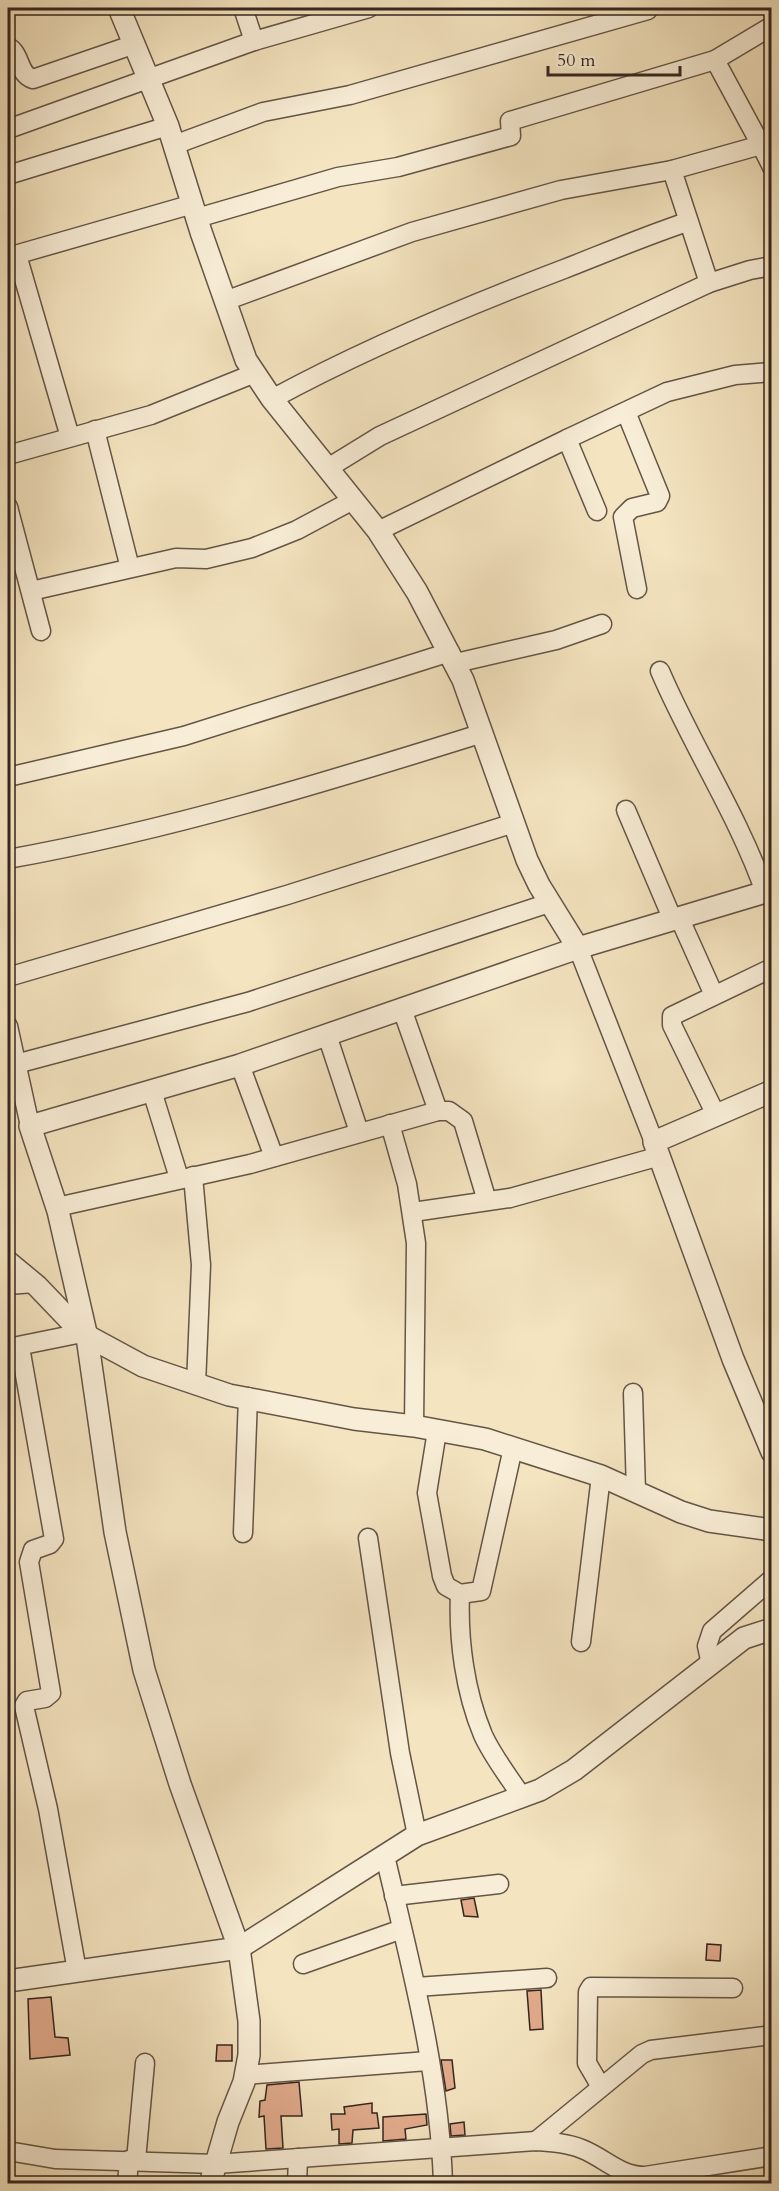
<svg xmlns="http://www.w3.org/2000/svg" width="779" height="2191" viewBox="0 0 779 2191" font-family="Cardo,serif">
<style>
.building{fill:#e1ab8c;stroke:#34251e;stroke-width:1.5}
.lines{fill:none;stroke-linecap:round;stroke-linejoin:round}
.minor-casing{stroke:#645546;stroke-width:21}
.tertiary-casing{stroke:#645546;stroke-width:24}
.minor{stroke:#f8edd6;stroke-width:18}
.tertiary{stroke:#f8edd6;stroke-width:21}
</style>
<rect width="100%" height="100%" fill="#f4e4c0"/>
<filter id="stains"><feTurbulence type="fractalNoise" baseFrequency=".00333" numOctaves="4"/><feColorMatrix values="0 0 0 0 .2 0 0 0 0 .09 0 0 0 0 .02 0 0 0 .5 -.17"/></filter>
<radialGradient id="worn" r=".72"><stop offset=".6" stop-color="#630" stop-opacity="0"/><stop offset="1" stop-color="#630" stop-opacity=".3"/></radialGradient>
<g class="building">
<polygon points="474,1898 478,1917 464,1916 461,1900"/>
<polygon points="707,1944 721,1945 720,1961 706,1960"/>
<polygon points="541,1990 543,2029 530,2030 527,1991"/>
<polygon points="51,1997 55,2037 68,2038 70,2055 30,2059 28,1999"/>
<polygon points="217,2045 232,2045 232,2061 216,2061"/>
<polygon points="441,2060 452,2060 455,2088 446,2091"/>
<polygon points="299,2082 302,2116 281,2116 283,2148 266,2149 264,2116 259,2117 260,2101 265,2100 267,2085"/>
<polygon points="372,2103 372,2113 377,2113 379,2128 353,2130 352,2143 339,2144 339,2129 332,2130 331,2114 345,2114 344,2107"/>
<polygon points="426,2114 427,2125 405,2129 406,2139 383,2141 383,2117"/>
<polygon points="464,2122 465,2135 451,2136 450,2124"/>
</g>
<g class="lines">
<defs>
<g id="minor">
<polyline points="243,8 254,41 369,8"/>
<path d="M8 47C21 53 18 75 33 79L135 44"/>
<polyline points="8,129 254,41"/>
<polyline points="174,145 263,112 350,95 648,10"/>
<polyline points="761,145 772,167"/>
<polyline points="8,175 168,126"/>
<polyline points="197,218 338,177 398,167 511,136 510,121 715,60"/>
<polyline points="17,255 70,437"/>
<polyline points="8,257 193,204"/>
<polyline points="709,283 672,170 761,145 715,60 772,26"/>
<polyline points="225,301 412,232 561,190 672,170"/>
<path d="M272 399C366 348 464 307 564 269 605 253 645 236 687 222"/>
<polyline points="626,412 660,496 657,502 632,508 623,517 637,589"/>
<polyline points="95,430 130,568"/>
<polyline points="8,455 151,415 255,373"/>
<polyline points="328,468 380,436 709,283 750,270 772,266"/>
<polyline points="8,507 41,631"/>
<polyline points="597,511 567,439 667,392 735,375 772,372"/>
<polyline points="378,531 567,439"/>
<polyline points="31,591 176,558 206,559 252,548 297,530 353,500"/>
<polyline points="456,663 556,640 602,624"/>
<path d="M660 671C692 746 738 815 765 892"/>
<polyline points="8,777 184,736 450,652"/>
<polyline points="626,810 672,918"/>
<path d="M8 859C170 830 326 782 483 733"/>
<polyline points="679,917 714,995"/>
<polyline points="578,948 654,1142"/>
<polyline points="8,977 287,895 514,823"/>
<polyline points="8,1026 30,1126"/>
<polyline points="327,1035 359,1132"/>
<polyline points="16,1064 248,1002 549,903"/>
<polyline points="240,1065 274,1157"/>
<polyline points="152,1091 179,1178"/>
<polyline points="438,1111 449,1111 463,1121 487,1201"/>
<polyline points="716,1115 672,1025 672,1016 772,968"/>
<polyline points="390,1124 407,1184 416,1243 414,1426"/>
<polyline points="193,1176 201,1265 196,1385"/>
<polyline points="57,1207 250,1164 438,1111 402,1009"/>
<polyline points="413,1212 510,1198 660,1156"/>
<polyline points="8,1285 34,1283"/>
<polyline points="20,1347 54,1539 50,1544 33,1550 29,1562 51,1693 45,1698 27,1701 24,1706 48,1809 77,1971"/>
<polyline points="8,1348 82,1333"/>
<polyline points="633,1393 636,1492"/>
<path d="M437 1431 427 1493 442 1576 446 1586 460 1594C458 1640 465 1692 483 1735 493 1757 509 1777 522 1797"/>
<polyline points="243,1533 248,1397"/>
<polyline points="368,1538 400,1753 417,1835"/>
<polyline points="460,1594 481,1591 513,1448"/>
<polyline points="581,1642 601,1476"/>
<polyline points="711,1664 707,1646 712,1631 772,1579"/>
<path d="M385 1856C410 1962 440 2074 443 2184"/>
<polyline points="394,1896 499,1884"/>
<polyline points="303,1964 402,1929"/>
<polyline points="416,1987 547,1978"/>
<polyline points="245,2075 428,2061"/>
<polyline points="601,2087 587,2063 588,1992 591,1987 733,1988"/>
<polyline points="536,2141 642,2054 651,2050 772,2035"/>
<path d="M8 2151 55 2159 216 2164 536 2141C551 2142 567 2143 582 2149 605 2158 619 2176 645 2176L772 2156"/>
<polyline points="136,2160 145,2063"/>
<polyline points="127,2184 129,2160"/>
<polyline points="297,2184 298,2158"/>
</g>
<g id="tertiary">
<polyline points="119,8 168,126 201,232 246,360 272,399 378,531 417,592 463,680 527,860 539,885 578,948"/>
<polyline points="772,1091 654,1142 733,1359 772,1452"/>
<polyline points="8,1262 37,1286 82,1333 143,1366 229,1395 354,1419 414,1426 485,1439 601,1476 681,1512 709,1521 772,1530"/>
<polyline points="8,1981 239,1948 417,1835 540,1790 574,1770 744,1638 772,1629"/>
<polyline points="210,2184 228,2122 244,2082 249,2055 249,2021 239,1948 180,1784 144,1670 115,1532 87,1337 58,1211 30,1126 240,1065 578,948 772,890"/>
</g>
</defs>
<use href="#minor" class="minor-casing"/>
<use href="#tertiary" class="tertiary-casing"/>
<use href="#minor" class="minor"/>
<use href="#tertiary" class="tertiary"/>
</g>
<rect width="779" height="2191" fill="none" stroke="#f4e4c0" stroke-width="30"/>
<rect x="9" y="9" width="761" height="2173" fill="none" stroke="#34251e" stroke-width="3"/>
<rect x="15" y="15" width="749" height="2161" fill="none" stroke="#34251e" stroke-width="1.5"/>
<path d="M548 66v9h132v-9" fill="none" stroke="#34251e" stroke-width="3"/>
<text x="557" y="66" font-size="18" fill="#34251e" stroke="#f8edd6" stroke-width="4.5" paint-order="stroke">50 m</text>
<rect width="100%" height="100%" filter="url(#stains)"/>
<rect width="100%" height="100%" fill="url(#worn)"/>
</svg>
